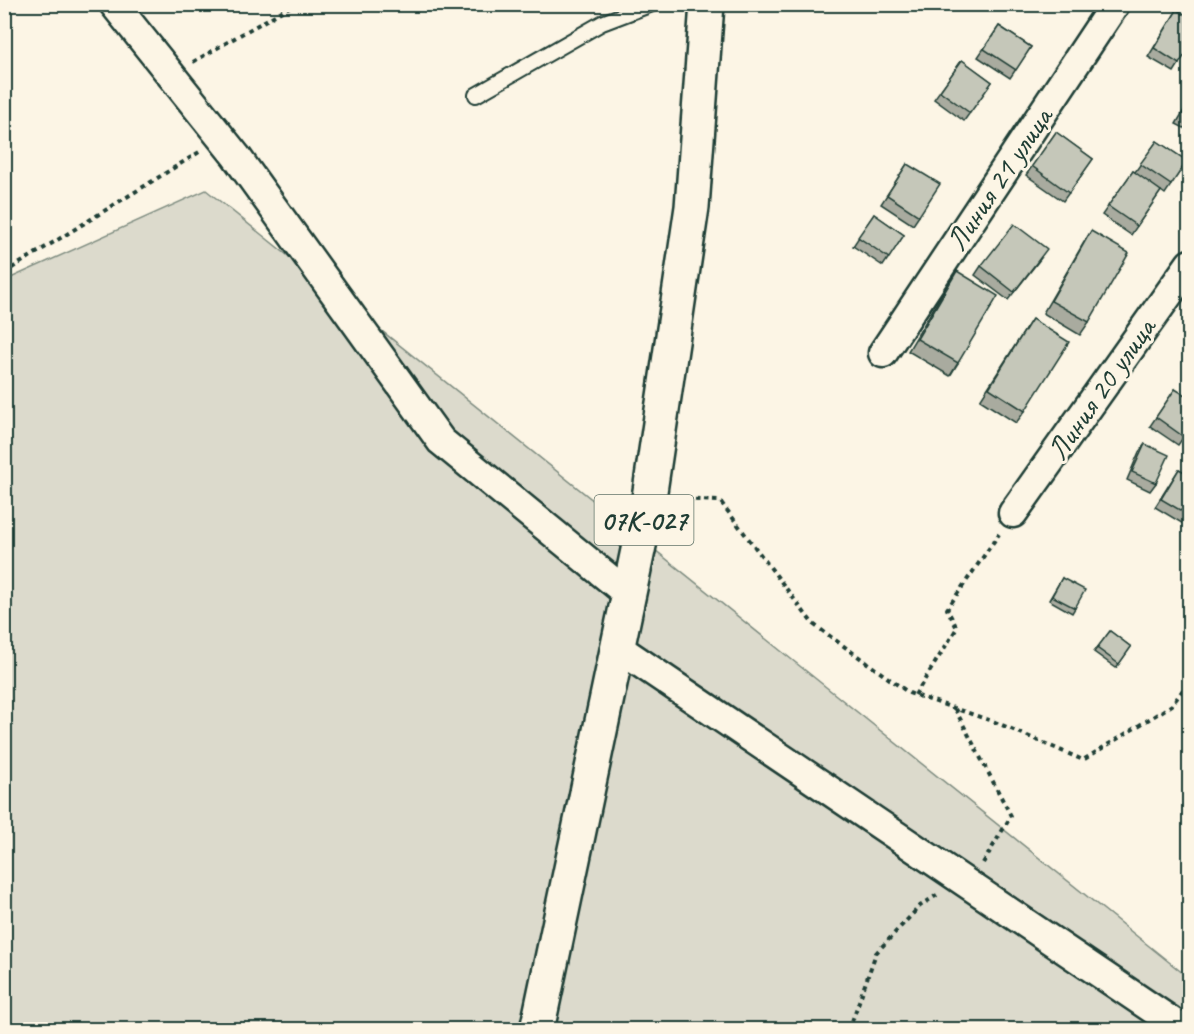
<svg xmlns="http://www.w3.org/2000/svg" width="1194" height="1034" viewBox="0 0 1194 1034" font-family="Caveat,sans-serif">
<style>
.green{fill:#dcdacc;stroke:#7e8c80;stroke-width:1.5}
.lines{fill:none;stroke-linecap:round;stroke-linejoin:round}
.service-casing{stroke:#1f3d34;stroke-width:18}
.minor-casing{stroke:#1f3d34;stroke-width:33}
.primary-casing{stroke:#1f3d34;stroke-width:38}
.path{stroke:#1f3d34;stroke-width:4;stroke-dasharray:4.5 4.5;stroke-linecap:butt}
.service{stroke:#fcf5e5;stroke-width:14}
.minor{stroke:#fcf5e5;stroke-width:28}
.primary{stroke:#fcf5e5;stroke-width:33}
.wall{fill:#a9ab9f;stroke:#1f3d34;stroke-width:1.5}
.building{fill:#c5c7b9;stroke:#1f3d34;stroke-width:1.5}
.labels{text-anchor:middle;stroke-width:6;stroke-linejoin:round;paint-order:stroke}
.shield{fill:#fcf5e5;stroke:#617469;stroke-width:1.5}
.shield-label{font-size:28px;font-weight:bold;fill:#1f3d34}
.street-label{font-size:30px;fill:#1f3d34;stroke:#fcf5e5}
</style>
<rect width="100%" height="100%" fill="#fcf5e5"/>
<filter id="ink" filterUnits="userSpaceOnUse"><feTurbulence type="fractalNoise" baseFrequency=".0167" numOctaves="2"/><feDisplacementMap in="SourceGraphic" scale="12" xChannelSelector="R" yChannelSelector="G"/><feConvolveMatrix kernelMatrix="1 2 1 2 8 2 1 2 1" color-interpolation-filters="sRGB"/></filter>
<g filter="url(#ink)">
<polygon class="green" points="206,190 1189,978 1189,1029 5,1029 4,281"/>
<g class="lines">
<defs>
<polyline id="service" points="476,95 602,23 652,4"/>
<g id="minor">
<polyline points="114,4 236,156 441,441 628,594"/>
<polyline points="883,353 1115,4"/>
<polyline points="1013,513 1190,264"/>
<polyline points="617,647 1184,1030"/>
</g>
<polyline id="primary" points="537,1030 649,498 692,207 707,4"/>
</defs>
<use href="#service" class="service-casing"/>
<use href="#minor" class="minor-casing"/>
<use href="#primary" class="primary-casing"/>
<g class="path">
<polyline points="193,62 294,4"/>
<polyline points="4,273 201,151"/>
<polyline points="677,499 720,501 813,624 909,693 995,722 1083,760 1172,705 1190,680"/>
<polyline points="915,695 957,628 947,609 999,534"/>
<polyline points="955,709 1011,816 983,863"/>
<polyline points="849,1030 876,953 920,906 937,895"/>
</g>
<use href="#service" class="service"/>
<use href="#minor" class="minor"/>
<use href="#primary" class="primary"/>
</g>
<g class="wall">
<polygon points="1177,10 1179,64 1174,72 1148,57"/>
<polygon points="999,26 1031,47 1010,78 978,57"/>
<polygon points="962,60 992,82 964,121 934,99"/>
<polygon points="1190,100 1190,131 1176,124"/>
<polygon points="1056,132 1093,159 1063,201 1026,175"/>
<polygon points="1157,141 1187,161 1165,194 1161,191 1131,235 1102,215 1133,171 1135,172"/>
<polygon points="907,164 919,216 913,225 881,204"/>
<polygon points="874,214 904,235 883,266 853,246"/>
<polygon points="1091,231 1089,322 1080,335 1043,313 1083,244"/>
<polygon points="1041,258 1008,300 975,275 981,266"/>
<polygon points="957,271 958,363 950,376 908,351 948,284"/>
<polygon points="1032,319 1025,411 1016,423 980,400"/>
<polygon points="1175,389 1190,428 1178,445 1150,426"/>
<polygon points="1145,444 1156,483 1150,491 1127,480 1139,452"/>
<polygon points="1179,469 1190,475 1190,528 1155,507"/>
<polygon points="1062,578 1075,608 1072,613 1049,600"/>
<polygon points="1110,631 1131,647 1116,668 1094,652"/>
</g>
<g class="building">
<polygon points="1177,10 1190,17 1190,47 1179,64 1154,48"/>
<polygon points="999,26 1031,47 1016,70 984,49"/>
<polygon points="962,60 992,82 970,113 940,91"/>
<polygon points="1190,103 1190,114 1185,111"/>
<polygon points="1056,132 1093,159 1069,193 1032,166"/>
<polygon points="1157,141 1187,161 1171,185 1140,164"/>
<polygon points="907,164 940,184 919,216 887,195"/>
<polygon points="1133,171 1161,191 1137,226 1108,206"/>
<polygon points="874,214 904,235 889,258 858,237"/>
<polygon points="1014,224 1047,249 1014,292 981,266"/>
<polygon points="1091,231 1129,253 1089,322 1051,301"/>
<polygon points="957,271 998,296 958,363 917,339"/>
<polygon points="1032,319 1069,342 1025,411 989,388"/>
<polygon points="1175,389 1190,398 1190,428 1184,437 1156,417"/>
<polygon points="1145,444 1169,455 1156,483 1132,472"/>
<polygon points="1179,469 1190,475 1190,516 1161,499"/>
<polygon points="1062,578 1085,590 1075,608 1052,596"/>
<polygon points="1110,631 1131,647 1119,664 1097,648"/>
</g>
</g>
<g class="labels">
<rect class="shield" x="594.5" y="495" width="99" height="50" rx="4.5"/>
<g class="shield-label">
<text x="644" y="530">07К-027</text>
</g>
<g class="street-label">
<text transform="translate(999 179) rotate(-56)" y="10">Линия 21 улица</text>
<text transform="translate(1101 389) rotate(-55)" y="10">Линия 20 улица</text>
</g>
</g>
<rect width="1194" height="1034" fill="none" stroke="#fcf5e5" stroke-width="24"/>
<rect x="12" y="12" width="1170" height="1010" fill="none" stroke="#1f3d34" stroke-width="2" filter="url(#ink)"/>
</svg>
